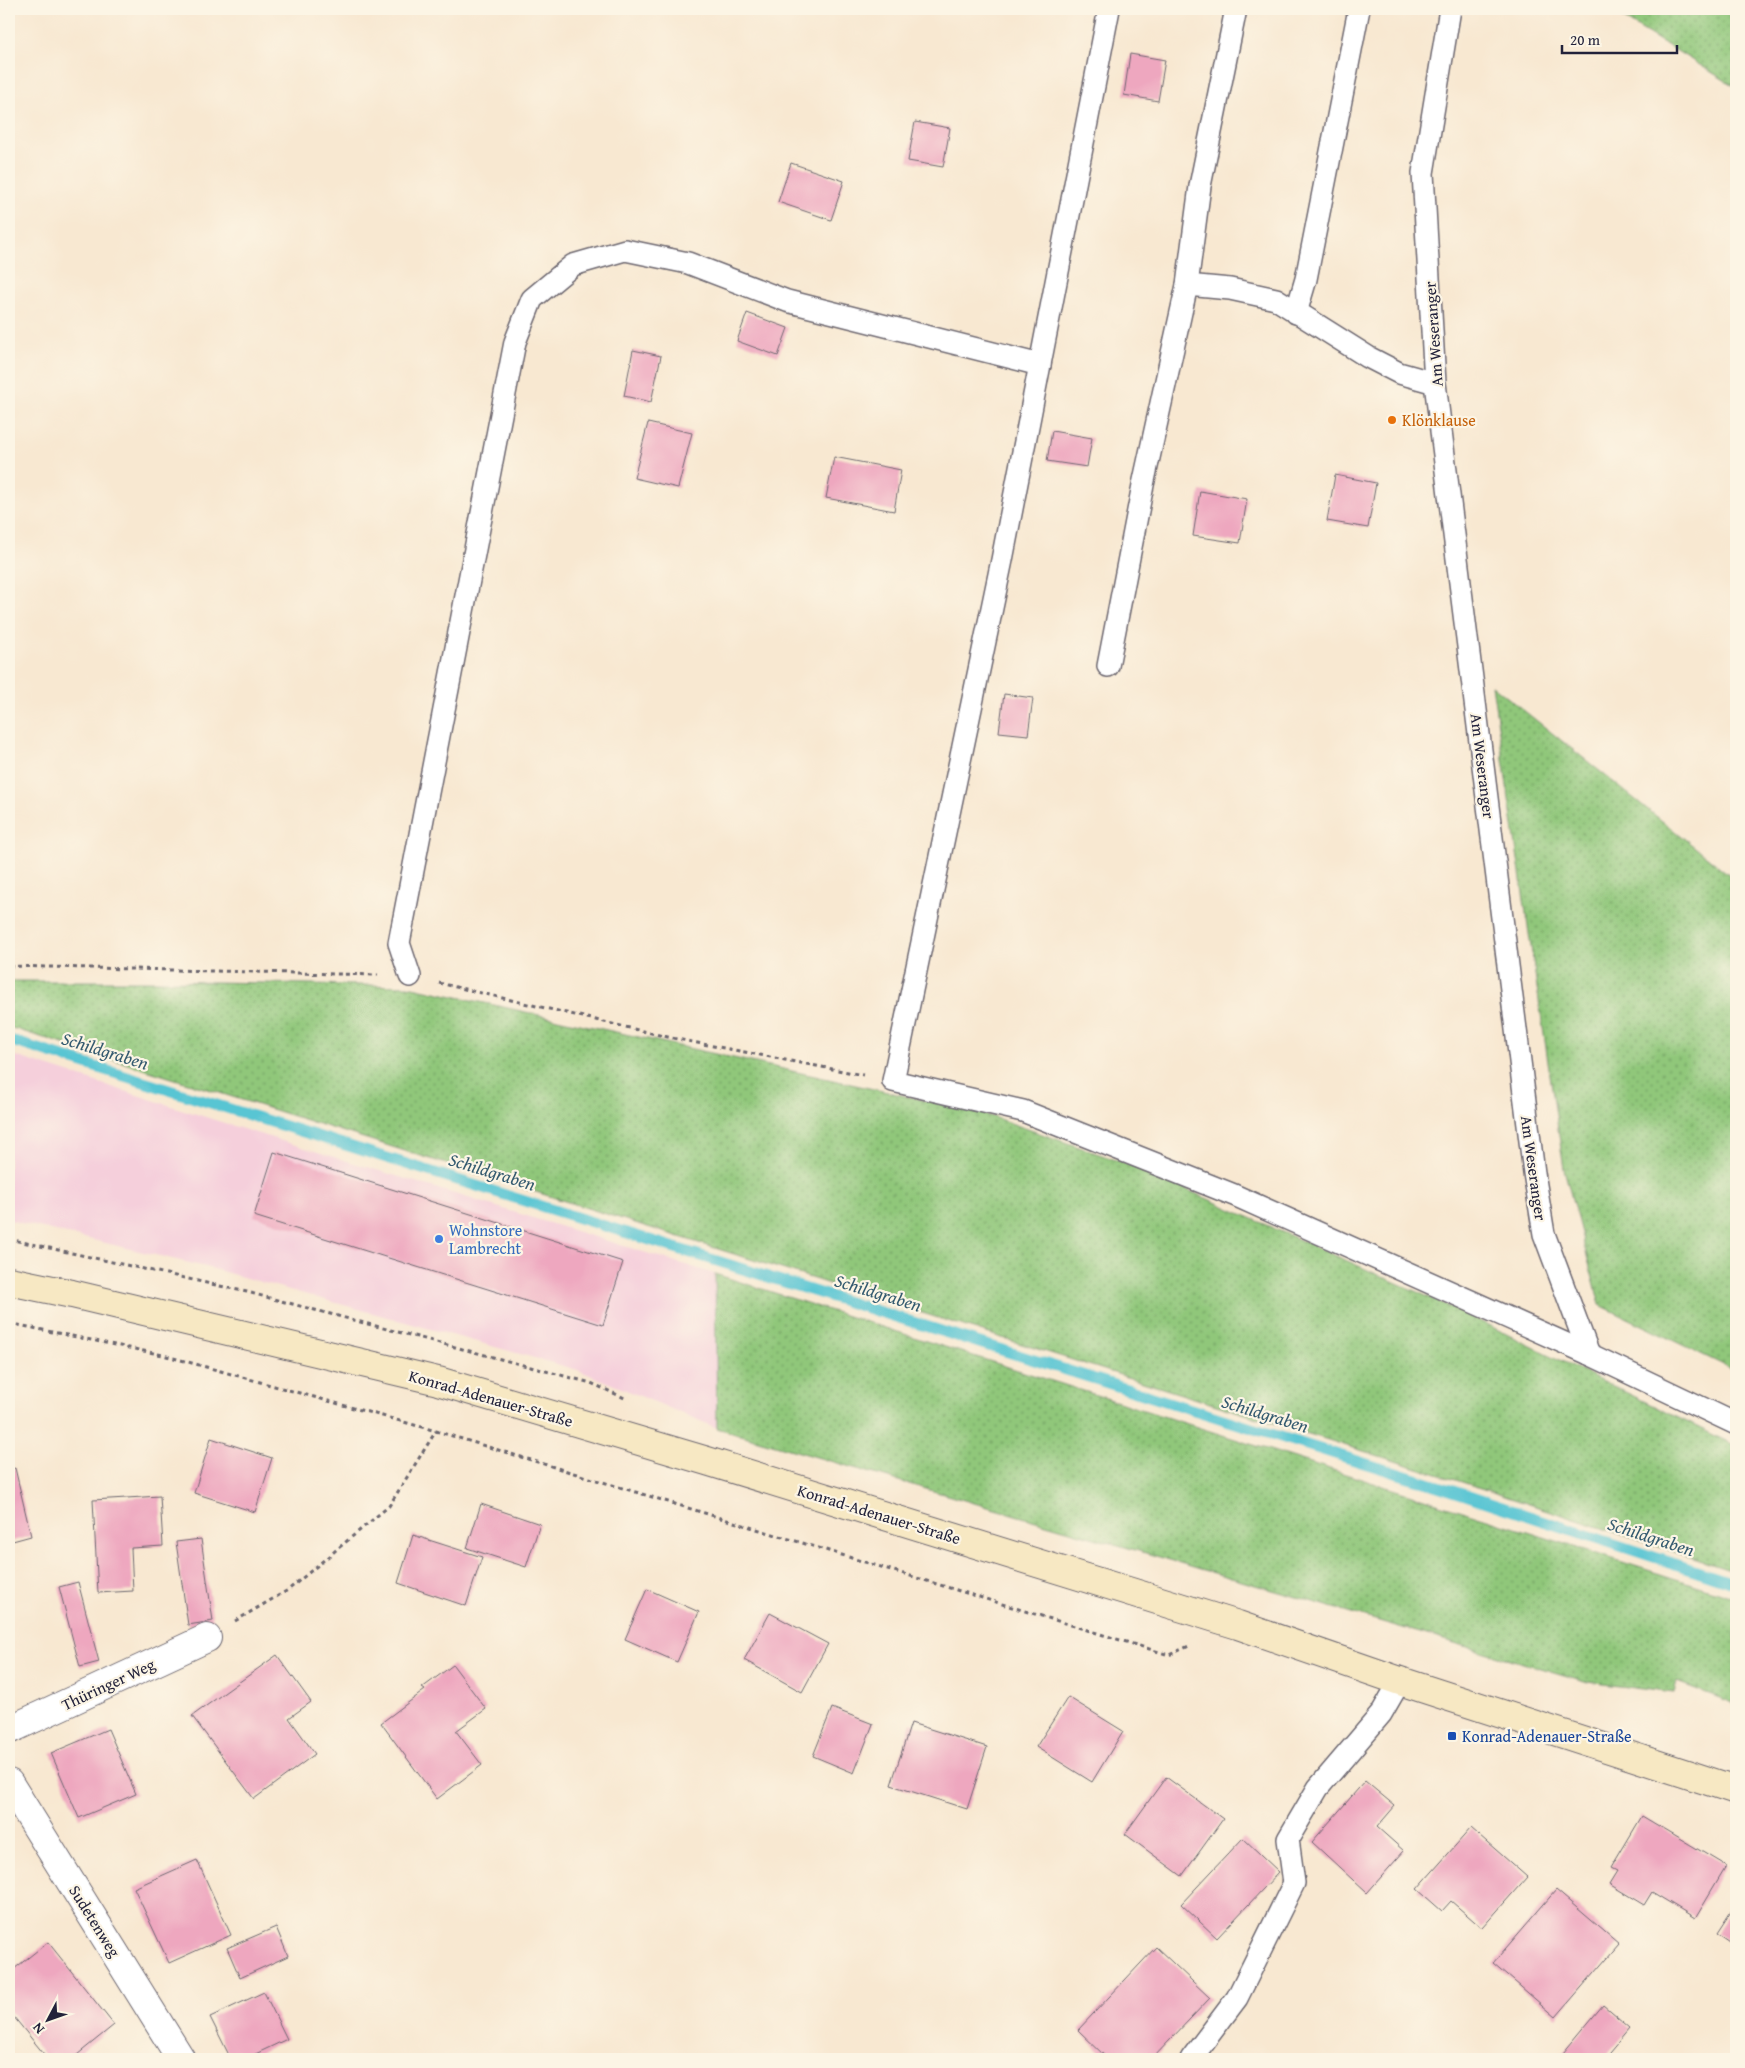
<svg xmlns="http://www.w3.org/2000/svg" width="1745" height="2068" viewBox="0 0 1745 2068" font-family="'Gentium Book Plus',serif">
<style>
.built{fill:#f5cfdb}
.grass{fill:url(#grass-dots);stroke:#59745a}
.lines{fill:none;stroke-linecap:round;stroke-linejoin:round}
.stream{stroke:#59c5d3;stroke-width:11}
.building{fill:#eea7bf}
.service-casing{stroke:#6d6770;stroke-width:24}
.minor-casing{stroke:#6d6770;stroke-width:30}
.secondary-casing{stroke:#6d6770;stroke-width:30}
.path{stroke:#6d6770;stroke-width:3;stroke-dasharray:4 4;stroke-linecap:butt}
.service{stroke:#fff;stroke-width:21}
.minor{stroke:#fff;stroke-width:28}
.secondary{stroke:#f7e8c3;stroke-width:28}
.food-dot{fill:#e8710a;stroke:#fcf5e5;stroke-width:2}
.shop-dot{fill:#3f7fe0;stroke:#fcf5e5;stroke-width:2}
.transit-dot{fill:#1a4fb4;stroke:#fcf5e5;stroke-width:2}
.labels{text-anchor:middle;stroke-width:4.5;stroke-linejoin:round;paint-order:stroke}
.street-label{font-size:16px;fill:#22223b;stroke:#fcf5e5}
.food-label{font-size:16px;fill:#c56008;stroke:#fcf5e5;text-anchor:start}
.shop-label{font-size:16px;fill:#366cbe;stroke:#fcf5e5;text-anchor:start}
.transit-label{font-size:16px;fill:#164399;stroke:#fcf5e5;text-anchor:start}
.water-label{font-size:18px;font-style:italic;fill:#355b70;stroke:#fcf5e5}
</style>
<defs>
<pattern id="grass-dots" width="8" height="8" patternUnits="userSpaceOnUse" patternTransform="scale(1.25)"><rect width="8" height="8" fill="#90c77a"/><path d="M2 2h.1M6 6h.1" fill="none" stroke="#75a165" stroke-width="1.8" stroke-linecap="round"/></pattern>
</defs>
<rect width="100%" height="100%" fill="#fcf5e5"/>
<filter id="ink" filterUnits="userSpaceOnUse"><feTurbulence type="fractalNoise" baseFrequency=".02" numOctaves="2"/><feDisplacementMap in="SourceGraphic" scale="10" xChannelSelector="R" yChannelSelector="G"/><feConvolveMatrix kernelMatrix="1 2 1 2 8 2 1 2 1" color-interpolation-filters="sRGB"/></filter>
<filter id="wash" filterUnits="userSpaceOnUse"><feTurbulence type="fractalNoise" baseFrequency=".0096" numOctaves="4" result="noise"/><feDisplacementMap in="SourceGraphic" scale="20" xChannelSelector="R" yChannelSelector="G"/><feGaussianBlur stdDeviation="1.12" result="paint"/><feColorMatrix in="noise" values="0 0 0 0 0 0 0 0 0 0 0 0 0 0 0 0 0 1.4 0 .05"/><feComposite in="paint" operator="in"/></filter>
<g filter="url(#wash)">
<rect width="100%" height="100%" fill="#f8e8d1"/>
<polygon class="built" points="9,1054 243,1129 715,1274 717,1428 578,1370 210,1268 9,1220"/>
<g class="grass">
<polygon points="1608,9 1736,9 1736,87"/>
<polygon points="1492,685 1736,880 1736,1371 1600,1305 1564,1169"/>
<polygon points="9,981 167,981 408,986 982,1113 1136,1167 1451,1307 1736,1446 1736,1572 1459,1481 9,1027"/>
<polygon points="715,1274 1736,1598 1736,1704 1677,1682 1674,1693 1588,1682 717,1428"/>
</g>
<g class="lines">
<polyline class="stream" points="9,1040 1444,1488 1736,1584"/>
</g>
<g id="blocks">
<g class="building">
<polygon points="1130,54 1165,60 1158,101 1124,95"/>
<polygon points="915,122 950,128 943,167 908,161"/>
<polygon points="791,163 844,181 831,220 778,202"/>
<polygon points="747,313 788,328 778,356 737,341"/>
<polygon points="633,350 661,356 651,402 624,396"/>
<polygon points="648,423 692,433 678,488 634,478"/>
<polygon points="1052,431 1092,438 1087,467 1047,461"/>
<polygon points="834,457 901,470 894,511 826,498"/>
<polygon points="1335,475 1376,483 1368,528 1327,521"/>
<polygon points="1200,491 1247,499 1240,543 1193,536"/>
<polygon points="1004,694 1033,698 1028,735 999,732"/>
<polygon points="274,1152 623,1262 603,1325 254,1216"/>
<polygon points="211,1438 272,1458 255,1512 194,1493"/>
<polygon points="15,1468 31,1536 9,1542 9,1470"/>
<polygon points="160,1496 163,1546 131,1548 133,1591 98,1593 93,1500"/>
<polygon points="481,1504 540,1524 526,1567 467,1548"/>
<polygon points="413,1535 482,1557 466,1606 398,1583"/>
<polygon points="201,1539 213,1621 188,1625 176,1542"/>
<polygon points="78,1582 99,1662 80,1667 59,1587"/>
<polygon points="647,1589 699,1612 677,1662 625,1639"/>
<polygon points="770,1613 828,1644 802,1692 744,1660"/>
<polygon points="277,1655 311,1702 289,1718 315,1754 254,1799 192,1716"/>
<polygon points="453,1665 486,1709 456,1731 482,1765 437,1799 381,1723 425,1690 422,1688"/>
<polygon points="1068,1697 1123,1731 1092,1782 1036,1747"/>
<polygon points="832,1708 873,1724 854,1773 813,1756"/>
<polygon points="911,1723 987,1747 967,1809 891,1785"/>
<polygon points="108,1729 136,1794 79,1818 51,1753"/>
<polygon points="1166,1777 1223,1819 1182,1876 1125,1834"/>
<polygon points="1365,1781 1395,1806 1377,1827 1404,1851 1367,1893 1312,1842"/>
<polygon points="1642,1816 1726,1866 1695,1918 1652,1892 1644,1905 1609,1884 1617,1871 1611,1868"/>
<polygon points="1471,1828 1527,1877 1482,1928 1451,1901 1442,1911 1417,1889"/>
<polygon points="1243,1838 1279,1872 1217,1938 1181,1904"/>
<polygon points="197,1860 231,1935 169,1963 134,1888"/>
<polygon points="1556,1890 1619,1944 1556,2017 1493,1963"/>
<polygon points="1736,1904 1736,1946 1717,1933"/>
<polygon points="276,1927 288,1956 240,1978 227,1948"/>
<polygon points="48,1942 114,2025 72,2059 48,2059 9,2011 9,1973"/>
<polygon points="1156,1947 1210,1998 1152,2059 1108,2059 1078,2030"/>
<polygon points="264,1992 287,2039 245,2059 231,2059 210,2017"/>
<polygon points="1603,2005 1630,2028 1604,2059 1558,2059"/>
</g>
</g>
</g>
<g filter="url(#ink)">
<use href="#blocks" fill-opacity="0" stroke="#6d6770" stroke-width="1"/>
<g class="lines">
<defs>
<g id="service">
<polyline points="1109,9 1002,560 893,1081 1023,1111 1234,1195 1589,1354"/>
<polyline points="1450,9 1423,173 1435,383 1534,1173 1544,1234 1589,1354 1736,1424"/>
<polyline points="1187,285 1200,186 1236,9"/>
<polyline points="1296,313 1306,279 1359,9"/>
<polyline points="1108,666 1143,485 1187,285 1230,289 1276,299 1368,357 1399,373 1435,383"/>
<polyline points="410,976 399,943 515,342 532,299 573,265 625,250 688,263 787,301 1040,365"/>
<polyline points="1191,2059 1237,1998 1294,1883 1288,1839 1318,1788 1381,1714 1400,1681"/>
</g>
<g id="minor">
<polyline points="9,1730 207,1638"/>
<polyline points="9,1783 181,2059"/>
</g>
<polyline id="secondary" points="9,1281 72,1294 438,1381 707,1461 1238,1625 1400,1681 1736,1790"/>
</defs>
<use href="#service" class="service-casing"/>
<use href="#minor" class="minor-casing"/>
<use href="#secondary" class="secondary-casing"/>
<g class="path">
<polyline points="9,966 378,975"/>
<polyline points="439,983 672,1038 863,1075"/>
<polyline points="9,1239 247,1292 591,1383 627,1399"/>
<polyline points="9,1323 163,1355 436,1431 1169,1655 1189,1646"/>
<polyline points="235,1621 288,1590 389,1506 436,1431"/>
</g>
<use href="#service" class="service"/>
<use href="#minor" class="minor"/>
<use href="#secondary" class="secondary"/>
</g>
</g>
<circle class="food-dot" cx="1392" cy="420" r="5"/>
<circle class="shop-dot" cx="439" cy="1239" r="5"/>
<rect class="transit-dot" x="1447" y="1731" width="10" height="10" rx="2.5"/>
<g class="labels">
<g class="street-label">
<text transform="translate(1433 334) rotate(-94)" y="6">Am Weseranger</text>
<text transform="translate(1483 766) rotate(83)" y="6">Am Weseranger</text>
<text transform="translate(1534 1168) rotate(82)" y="6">Am Weseranger</text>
<text transform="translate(491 1398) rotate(16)" y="6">Konrad-Adenauer-Straße</text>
<text transform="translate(879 1514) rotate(17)" y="6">Konrad-Adenauer-Straße</text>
<text transform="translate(108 1684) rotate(-25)" y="6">Thüringer Weg</text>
<text transform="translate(95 1921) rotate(58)" y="6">Sudetenweg</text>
</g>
<g class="food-label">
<text x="1402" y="426">Klönklause</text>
</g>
<g class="shop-label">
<text x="449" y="1236">Wohnstore<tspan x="449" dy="18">Lambrecht</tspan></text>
</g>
<g class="transit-label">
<text x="1462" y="1742">Konrad-Adenauer-Straße</text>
</g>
<g class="water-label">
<text transform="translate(105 1051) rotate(17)" y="6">Schildgraben</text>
<text transform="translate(492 1172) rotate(17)" y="6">Schildgraben</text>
<text transform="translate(878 1293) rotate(17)" y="6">Schildgraben</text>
<text transform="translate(1265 1414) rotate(17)" y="6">Schildgraben</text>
<text transform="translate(1651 1537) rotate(18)" y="6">Schildgraben</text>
</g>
</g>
<rect width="1745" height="2068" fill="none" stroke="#fcf5e5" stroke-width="30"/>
<g transform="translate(48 2020) rotate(229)" stroke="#fcf5e5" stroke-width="4" paint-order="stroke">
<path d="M0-4L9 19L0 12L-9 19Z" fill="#22223b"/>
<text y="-8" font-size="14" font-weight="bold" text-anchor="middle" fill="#22223b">N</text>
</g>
<path d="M1562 45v8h115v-8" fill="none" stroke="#22223b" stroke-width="2.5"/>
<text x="1570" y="45" font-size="15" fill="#22223b" stroke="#fcf5e5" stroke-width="4" paint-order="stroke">20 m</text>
</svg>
